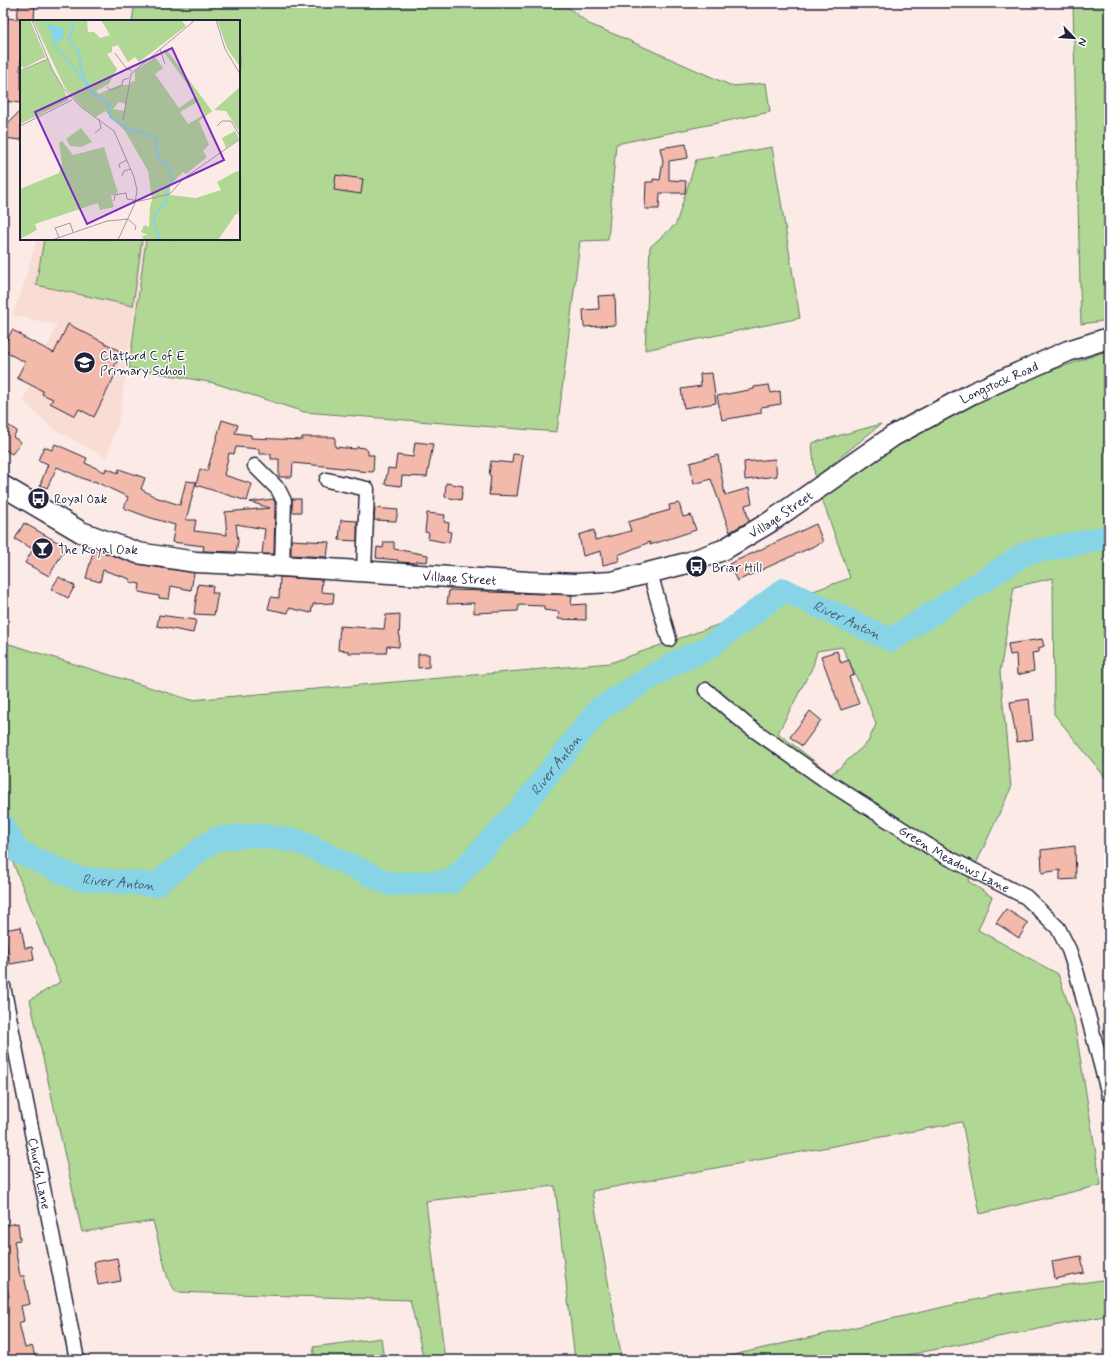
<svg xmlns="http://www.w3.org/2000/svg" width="1112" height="1363" viewBox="0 0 1112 1363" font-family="Mynerve,sans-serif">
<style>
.built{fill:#f9dcd4}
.green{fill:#b0d793;stroke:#697c67;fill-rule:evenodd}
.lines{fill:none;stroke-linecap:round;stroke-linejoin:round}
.stream{stroke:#5f8da2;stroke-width:4}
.river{stroke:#88d4e7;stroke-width:24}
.building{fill:#f3baab;stroke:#22223b}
.street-casing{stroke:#22223b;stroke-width:17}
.secondary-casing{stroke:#22223b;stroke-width:23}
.street{stroke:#fff;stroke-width:14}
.secondary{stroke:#fff;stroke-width:20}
.labels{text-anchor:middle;stroke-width:3;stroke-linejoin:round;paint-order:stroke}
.poi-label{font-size:13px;fill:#22223b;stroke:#fff;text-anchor:start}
.street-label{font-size:13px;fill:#22223b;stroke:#fff}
.water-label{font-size:14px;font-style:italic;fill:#466077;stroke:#fff}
.inset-river{fill:none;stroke:#88d4e7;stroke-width:2}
.inset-road{fill:none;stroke:#a49aa2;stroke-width:1}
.view{fill:#7b2cbf;fill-opacity:0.15;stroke:#7b2cbf;stroke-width:2}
.inset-edge{fill:none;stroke:#22223b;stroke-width:2}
</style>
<rect width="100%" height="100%" fill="#fbeae6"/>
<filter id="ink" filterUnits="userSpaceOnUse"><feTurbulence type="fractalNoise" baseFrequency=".025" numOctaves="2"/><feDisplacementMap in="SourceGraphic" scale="8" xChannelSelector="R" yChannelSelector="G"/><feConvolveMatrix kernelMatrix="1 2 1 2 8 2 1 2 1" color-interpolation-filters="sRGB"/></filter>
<g filter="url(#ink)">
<polygon class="built" points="37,239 145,239 119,419 106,458 51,427 23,401 57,325 13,315 19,299"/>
<g class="green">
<polygon points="135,3 563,3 589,24 621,37 732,86 766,83 770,112 616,144 608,240 580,241 557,432 304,412 214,383 129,368 146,239 239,239 239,21 132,21"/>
<polygon points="1073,3 1109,3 1109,320 1081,324"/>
<polygon points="772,147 800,318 645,350 650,247 676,224 696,160"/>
<polygon points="44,239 142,239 133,306 36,285"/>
<path d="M1109 350V782L1054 714 1053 578 1014 587 1000 672 1011 788 968 881 992 897 978 930 1058 974 1074 1020 1101 1185 980 1214 962 1122 592 1191 622 1360H575L555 1186 426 1201 445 1360H424L410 1300 176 1292 168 1279 153 1221 82 1232 30 1000 60 982 3 837V642L191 700 610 663 850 578 821 496 836 482 956 408 1012 385ZM842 647 865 695 876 724 868 742 839 768 831 774 778 733 813 666 817 651Z"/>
<polygon points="881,424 815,478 812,443"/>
<polygon points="1109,1279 1109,1315 882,1360 711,1360 996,1295"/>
<polygon points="381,1338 384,1360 315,1360 313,1347"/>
</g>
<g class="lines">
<polyline class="stream" points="1026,553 1109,535"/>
<path class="river" id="s1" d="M3 825 17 851 76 878 155 885 215 839 253 835 298 841 390 884 451 882 520 810 599 709 673 664 706 649 784 590 891 640 1026 553 1109 537"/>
</g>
<g class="building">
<polygon points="19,3 35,3 34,20 17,18"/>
<polygon points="8,18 21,20 21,60 20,71 21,71 21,103 3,101 3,54 5,40 3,40 3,25 7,25"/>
<polygon points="21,110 21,140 3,138 3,122 8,123"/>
<polygon points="686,144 688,158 669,161 669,180 686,181 685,193 660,193 659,209 645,209 646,182 653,182 653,179 660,180 663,161 660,148"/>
<polygon points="336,175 363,179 361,194 334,190"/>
<polygon points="615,295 616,325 584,327 583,310 599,309 598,296"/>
<polygon points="68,324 122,352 114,367 118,369 94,417 79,409 75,416 50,403 53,399 42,394 43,391 17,378 25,362 7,353 8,351 3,348 12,330 22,335 21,336 54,353"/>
<polygon points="712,373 716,403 684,408 681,389 701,386 700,374"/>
<polygon points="769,385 771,393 780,391 781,404 761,407 761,413 722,420 717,396 754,389 754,387"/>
<polygon points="222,420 238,425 235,433 251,435 251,438 302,440 302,437 335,437 335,447 356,449 357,447 365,448 368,451 368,455 374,455 373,472 359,471 359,470 324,466 293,463 292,477 279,477 279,459 271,459 271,454 259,454 259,449 236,447 234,454 229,453 224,475 252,484 247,501 196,485 200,469 207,471"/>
<polygon points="3,422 17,431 13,437 21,442 12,454 4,449 3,450"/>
<polygon points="415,442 433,444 427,477 402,476 401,486 385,484 388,468 395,469 397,455 413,457"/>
<polygon points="55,444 87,458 85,463 105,472 106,468 118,473 119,469 145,478 141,489 155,497 180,505 186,481 196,482 186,520 196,520 194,531 227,535 225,512 270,508 250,502 273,499 275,503 274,554 262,554 265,529 236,524 238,541 236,552 203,551 204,546 172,542 175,525 148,517 124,508 128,497 94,481 93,482 84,479 57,467 47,488 40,485 48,464 38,460 44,447 52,450"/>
<polygon points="513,454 523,455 517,496 489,495 491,476 489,475 491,461 512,463"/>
<polygon points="718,455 725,495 749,488 752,503 745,505 749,521 730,532 711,479 694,484 690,463"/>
<polygon points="775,459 777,476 745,480 744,462"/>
<polygon points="446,483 463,486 461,500 445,497"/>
<rect x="292" y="499" width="9" height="13"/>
<polygon points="679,503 683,517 691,515 696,530 650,545 650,542 618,555 619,561 603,565 601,551 583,556 579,535 594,530 595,540 631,531 628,522 670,510 669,505"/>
<polygon points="375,508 398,510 396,521 374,520"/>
<polygon points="427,513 445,515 444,522 449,523 448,531 451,532 449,543 428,539 429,533 425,532"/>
<polygon points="341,520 357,521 357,541 339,540"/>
<polygon points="24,523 66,547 49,576 25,563 33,549 15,539"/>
<polygon points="816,524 823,542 737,581 729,564"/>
<polygon points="291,540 329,542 327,557 291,555"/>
<polygon points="384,542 394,542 394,549 428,555 427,562 417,561 416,563 398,562 398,560 376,558 377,547 383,548"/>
<polygon points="94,549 136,564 194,573 191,590 171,586 169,599 159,598 159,596 139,592 140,584 130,582 130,579 103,570 100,582 86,578"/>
<polygon points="59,577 75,586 68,598 51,589"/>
<polygon points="280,577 322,580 321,592 334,593 333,603 313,604 311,613 289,608 288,613 268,609 271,597 279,598"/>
<polygon points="198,584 213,586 212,593 218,593 214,615 194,614"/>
<polygon points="449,590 484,591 489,591 489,592 572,595 571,605 586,604 586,620 558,619 559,612 544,610 544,606 519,605 518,611 474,613 474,603 447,604"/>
<polygon points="400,614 399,647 387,646 386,653 349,653 349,651 338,650 340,626 384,629 386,615"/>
<polygon points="159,615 196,620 193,633 157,626"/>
<polygon points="1042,639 1044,646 1039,648 1039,652 1032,653 1034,671 1017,675 1016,654 1010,655 1008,644"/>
<polygon points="837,651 841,663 849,660 854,675 849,677 859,704 841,710 821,656"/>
<polygon points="418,654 429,654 429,667 418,668"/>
<polygon points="1029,699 1033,739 1017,742 1010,702"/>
<polygon points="810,711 821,720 802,746 790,737"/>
<polygon points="1075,846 1076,879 1060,880 1060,870 1042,873 1041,850"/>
<polygon points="1006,909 1028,923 1019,938 996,923"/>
<polygon points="21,927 25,948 32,947 34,960 10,964 4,930"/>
<polygon points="18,1223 20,1240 14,1241 20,1276 24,1276 30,1304 21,1306 24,1321 19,1323 25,1348 32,1346 35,1356 19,1360 6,1360 3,1347 3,1299 9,1297 3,1269 3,1226"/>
<polygon points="1081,1256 1084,1273 1055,1279 1052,1261"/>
<polygon points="117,1258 121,1281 98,1285 94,1262"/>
</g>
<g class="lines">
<defs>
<g id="street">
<polyline points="255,466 278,489 284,501 282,566"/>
<polyline points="327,480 367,489 364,571"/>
<polyline points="650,573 669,639"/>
<path id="s2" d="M706 690 747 725 828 782 943 855 1026 897 1058 928 1069 950 1077 974 1109 1095"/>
<path id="s3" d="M3 986 77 1360"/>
</g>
<g id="secondary">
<path id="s4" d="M3 486 81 532 138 553 196 562 282 566 528 582 575 584 612 582 687 563 723 550 770 522 893 436 973 393 1068 351 1109 338"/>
</g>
</defs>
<use href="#street" class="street-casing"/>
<use href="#secondary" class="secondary-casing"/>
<use href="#street" class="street"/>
<use href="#secondary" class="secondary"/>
</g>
</g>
<defs>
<symbol id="school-disc" viewBox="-11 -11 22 22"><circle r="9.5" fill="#22223b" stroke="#fff"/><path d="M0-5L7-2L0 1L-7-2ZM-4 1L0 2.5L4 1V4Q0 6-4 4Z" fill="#fff"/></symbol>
<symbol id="bus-disc" viewBox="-11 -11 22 22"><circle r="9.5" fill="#22223b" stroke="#fff"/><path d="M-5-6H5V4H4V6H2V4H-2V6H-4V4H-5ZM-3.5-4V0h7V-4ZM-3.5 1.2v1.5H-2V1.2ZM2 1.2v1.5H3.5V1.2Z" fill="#fff"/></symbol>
<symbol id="bar-disc" viewBox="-11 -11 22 22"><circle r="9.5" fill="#22223b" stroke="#fff"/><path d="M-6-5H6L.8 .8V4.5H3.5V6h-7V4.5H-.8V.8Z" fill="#fff"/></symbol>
</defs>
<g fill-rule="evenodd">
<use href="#school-disc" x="72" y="350" width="25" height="25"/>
<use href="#bus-disc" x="26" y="486" width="25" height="25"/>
<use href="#bar-disc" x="30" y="536" width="25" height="25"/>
<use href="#bus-disc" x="684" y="554" width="25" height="25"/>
</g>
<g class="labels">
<g class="poi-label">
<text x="100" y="360">Clatford C of E<tspan x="100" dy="15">Primary School</tspan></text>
<text x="54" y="503">Royal Oak</text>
<text x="58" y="554">The Royal Oak</text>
<text x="712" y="572">Briar Hill</text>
</g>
<g class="street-label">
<text dy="5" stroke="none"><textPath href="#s4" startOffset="1066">Longstock Road</textPath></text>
<text dy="5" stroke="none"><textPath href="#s4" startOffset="810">Village Street</textPath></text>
<text dy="5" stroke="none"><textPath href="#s4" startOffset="474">Village Street</textPath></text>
<text dy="5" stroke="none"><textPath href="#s2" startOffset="301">Green Meadows Lane</textPath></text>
<text dy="5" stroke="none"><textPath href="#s3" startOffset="191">Church Lane</textPath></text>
</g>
<g class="water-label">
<text dy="5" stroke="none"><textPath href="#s1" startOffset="1014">River Anton</textPath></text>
<text dy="5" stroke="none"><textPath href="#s1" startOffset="653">River Anton</textPath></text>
<text dy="5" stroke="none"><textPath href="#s1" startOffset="137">River Anton</textPath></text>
</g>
</g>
<g transform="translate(20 20)">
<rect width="220" height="220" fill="#fbeae6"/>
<path d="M0 0H10L26 38H23L4 48 1 46 2 51 27 39 49 80 0 104ZM13 0H67L68 12H74L80 18 90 15 81 0H161L166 6 119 42 115 37 108 42 98 25 92 27V32L87 34 97 49 89 64 76 71 79 74 99 65H110L111 62 115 61V51L135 37 143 48 135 54 159 88 176 76 143 31 146 29 192 91 179 101 189 125 183 131 187 137 166 154 163 152 150 165V175L176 178 201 170 197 162 217 151 220 153V191L217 192 220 194H216L198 220H124L122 216 128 215 121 212 124 205 129 207 130 186 132 180 128 151 105 111 85 91 76 97 63 88 45 68ZM99 82 106 84 104 91 93 89ZM177 82 185 94 168 104 160 92ZM197 0H220V47L207 28ZM220 67V110H218L206 91 194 90ZM61 108 72 122 61 127 50 126 46 119ZM215 111 219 119 206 128 202 118ZM42 121 53 135 84 127 98 173 91 176 94 187 80 190 78 183 15 204 17 210 0 219V169L39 153 42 143 39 123Z" fill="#b0d793" fill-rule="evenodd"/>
<path d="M24 3 44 8 43 19 33 23 30 9Z" fill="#88d4e7"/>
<path class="inset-river" d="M52 0 53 8 48 20 59 31 61 50 68 65 74 74 90 84V97L110 110 135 117 139 139 149 146 152 162 147 169 146 181 135 195 134 205 140 220M34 23 74 74"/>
<path class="inset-road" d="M12 0 32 49 43 68 61 87 94 111 114 157 117 170 115 183 98 220M196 0 205 29 220 54M140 29 145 44M95 33 106 48 112 51M2 50 28 39M87 67 90 70 95 69 102 65 103 60 109 58M103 100 111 54 175 0M0 106 52 80M197 106 202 101H211L220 116M75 113 81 108 79 99M100 148 99 144 107 140M102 156 104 151 111 149M94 181 95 175 100 174 106 173 107 179 120 181 150 174 163 159 220 119M109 200 116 206 115 210M39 217 35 208 50 203 53 212M32 220 87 201 109 199"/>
<path class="view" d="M152 28 204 140 67 204 15 92Z"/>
<rect width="220" height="220" class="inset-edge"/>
</g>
<rect width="1112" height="1363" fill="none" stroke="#fff" stroke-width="16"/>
<rect x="8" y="8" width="1096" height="1347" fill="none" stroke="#22223b" stroke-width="1.5" filter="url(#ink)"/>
<g transform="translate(1074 38) rotate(115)" stroke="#ffffff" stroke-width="3" paint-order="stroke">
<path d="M0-3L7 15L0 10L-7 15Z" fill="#22223b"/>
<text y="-6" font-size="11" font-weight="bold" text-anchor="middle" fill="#22223b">N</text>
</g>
</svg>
